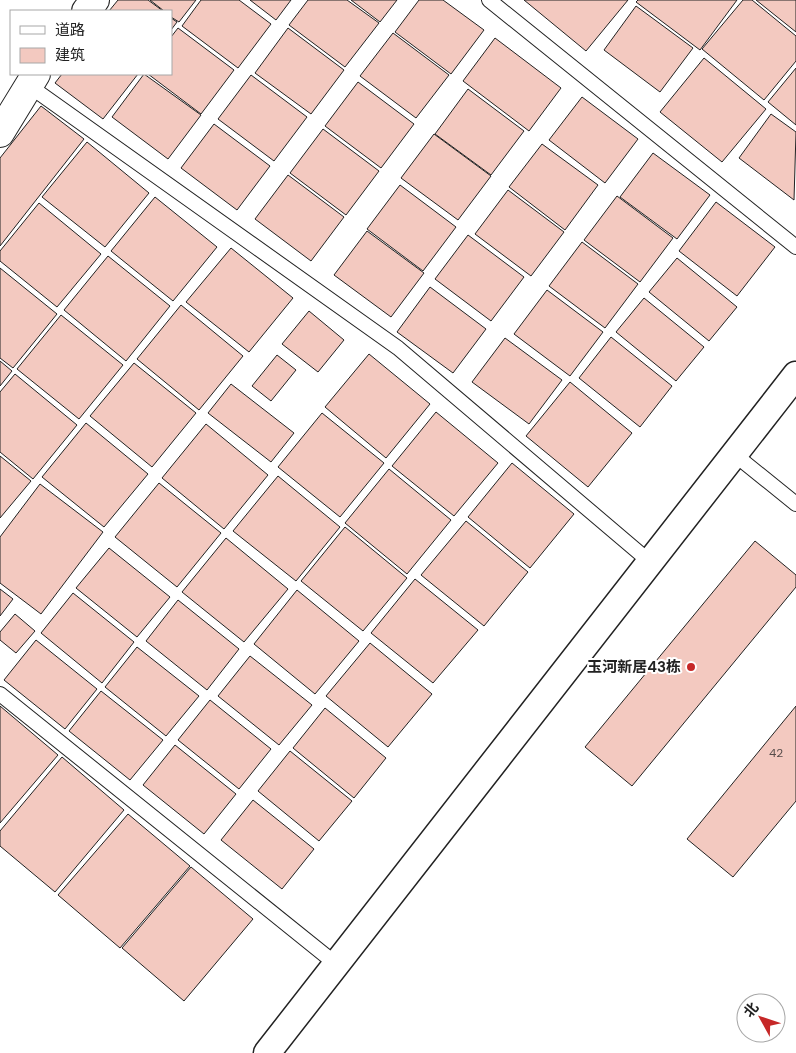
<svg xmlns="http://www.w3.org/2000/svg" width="796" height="1053" viewBox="0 0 796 1053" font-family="'DM Sans','Noto Sans SC',sans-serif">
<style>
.building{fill:#f3c9c0;stroke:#222}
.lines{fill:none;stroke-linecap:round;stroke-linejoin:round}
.service-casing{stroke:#222;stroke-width:16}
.minor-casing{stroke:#222;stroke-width:29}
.tertiary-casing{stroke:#222;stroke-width:30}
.service{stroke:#fff;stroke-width:14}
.minor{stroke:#fff;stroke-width:26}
.tertiary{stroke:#fff;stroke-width:28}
.poi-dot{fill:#c62828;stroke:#fff;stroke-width:2}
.labels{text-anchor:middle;stroke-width:4;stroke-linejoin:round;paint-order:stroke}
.number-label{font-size:12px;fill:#564c4a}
.poi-label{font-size:15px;font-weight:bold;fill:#222;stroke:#fff;text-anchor:end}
</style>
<rect width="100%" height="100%" fill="#fff"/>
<g class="building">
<polygon points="118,0 148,0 163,11 109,11"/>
<polygon points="150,0 196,0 179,22 171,17 171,11 164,11"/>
<polygon points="201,0 239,0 271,24 238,68 182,26"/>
<polygon points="250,0 291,0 276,20"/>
<polygon points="308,0 347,0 379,23 345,67 289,25"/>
<polygon points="351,0 397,0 380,22"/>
<polygon points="419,0 443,0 484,30 451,74 395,32"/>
<polygon points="524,0 628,0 586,51"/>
<polygon points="638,0 737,0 700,50 636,2"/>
<polygon points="743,0 752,0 796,36 796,61 764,100 702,49"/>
<polygon points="756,0 796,0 796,32"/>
<polygon points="636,6 693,48 660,92 604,50"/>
<polygon points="171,18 177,22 171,30"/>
<polygon points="178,28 234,70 201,114 148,74 171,74 171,37"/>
<polygon points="288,28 344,70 311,114 255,73"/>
<polygon points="393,33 449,75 416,118 360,76"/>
<polygon points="495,38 561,88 529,131 463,81"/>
<polygon points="704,58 766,109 722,162 660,112"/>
<polygon points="796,68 796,125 768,102"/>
<polygon points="62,74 138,74 103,119 55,83"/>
<polygon points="144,74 201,115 168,159 112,117"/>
<polygon points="251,75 307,117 274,161 218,119"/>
<polygon points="358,82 414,124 381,168 325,126"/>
<polygon points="468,89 524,131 491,175 435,134"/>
<polygon points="582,97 638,139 605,183 549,140"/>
<polygon points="41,106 84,139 0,246 0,158"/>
<polygon points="771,114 796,132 794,200 739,158"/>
<polygon points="214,124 270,166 237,210 181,168"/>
<polygon points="323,129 379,171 346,215 290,173"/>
<polygon points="434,134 491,176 458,220 401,178"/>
<polygon points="87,142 149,193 105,247 42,197"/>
<polygon points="542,144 598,185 565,230 509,187"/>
<polygon points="653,153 710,195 677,239 620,197"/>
<polygon points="288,175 344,217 311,261 255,219"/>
<polygon points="400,185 456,227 423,271 367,229"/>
<polygon points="508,190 564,232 531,276 475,234"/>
<polygon points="617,196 673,238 640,282 584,240"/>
<polygon points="155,197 217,247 173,301 111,251"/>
<polygon points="716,202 775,247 737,296 679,251"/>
<polygon points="39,203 101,254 57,307 0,261 0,251"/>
<polygon points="367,231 424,273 391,317 334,275"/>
<polygon points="468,235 524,277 491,321 435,279"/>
<polygon points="582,242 638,284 605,328 549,286"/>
<polygon points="231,248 293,298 249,352 186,302"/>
<polygon points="108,256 170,306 126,361 64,310"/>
<polygon points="677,258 737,307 709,341 649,292"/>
<polygon points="0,268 57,314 13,368 0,358"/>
<polygon points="430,287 486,329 453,373 397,332"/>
<polygon points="547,290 603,332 570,376 514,334"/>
<polygon points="644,298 704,347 676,381 616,332"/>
<polygon points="181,305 243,356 199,410 137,359"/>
<polygon points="309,311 344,340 318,372 282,344"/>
<polygon points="61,315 123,365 79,419 17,369"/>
<polygon points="611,337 672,386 640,427 579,378"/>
<polygon points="505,338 562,380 529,424 472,382"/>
<polygon points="369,354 430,404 386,458 325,407"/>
<polygon points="277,355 296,370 271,401 252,386"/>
<polygon points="0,361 12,371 0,386"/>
<polygon points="134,363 196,413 152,467 90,416"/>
<polygon points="15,374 77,425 33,479 0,452 0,392"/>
<polygon points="570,382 632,433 588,487 526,436"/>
<polygon points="231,384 294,433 271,462 208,413"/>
<polygon points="436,412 498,463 454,516 392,466"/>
<polygon points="322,413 384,463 340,517 278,467"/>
<polygon points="86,423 148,474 104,527 42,477"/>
<polygon points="206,424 268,475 224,529 162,478"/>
<polygon points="0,456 31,481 0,518"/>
<polygon points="512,463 574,514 530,568 468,517"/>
<polygon points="389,469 451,520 407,574 345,523"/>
<polygon points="278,476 340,527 296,581 233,531"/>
<polygon points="159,483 221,533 177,587 115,537"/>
<polygon points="40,484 103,532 41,614 0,583 0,537"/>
<polygon points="466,521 528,572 484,626 421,575"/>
<polygon points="345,527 407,578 363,631 301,581"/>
<polygon points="226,538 288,589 244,642 182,592"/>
<polygon points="755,541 796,575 796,587 632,786 585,747"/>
<polygon points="109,548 170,597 137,637 76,588"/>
<polygon points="415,579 478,630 433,683 371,633"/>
<polygon points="0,589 13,599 0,616"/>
<polygon points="297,590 359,641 315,694 254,644"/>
<polygon points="73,593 134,642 102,683 41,633"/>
<polygon points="178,600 239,649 207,690 146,641"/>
<polygon points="15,614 35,631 16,653 0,640 0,632"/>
<polygon points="36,640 97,689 65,729 4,680"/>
<polygon points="370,643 432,694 388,747 326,696"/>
<polygon points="137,647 199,696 166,736 105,687"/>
<polygon points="250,656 312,705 279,745 218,696"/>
<polygon points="101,691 163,740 130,780 69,731"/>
<polygon points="210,700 271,749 239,789 178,740"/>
<polygon points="0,706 58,755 0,823"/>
<polygon points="796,706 796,801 733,877 687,839"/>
<polygon points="325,708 386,758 354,798 293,748"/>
<polygon points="175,745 236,794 204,834 143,785"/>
<polygon points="290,751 352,801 319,841 258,791"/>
<polygon points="62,757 124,810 55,892 0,846 0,831"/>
<polygon points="253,800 314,849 282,889 221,840"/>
<polygon points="128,814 190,866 120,948 58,895"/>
<polygon points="191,867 253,919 184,1001 122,948"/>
</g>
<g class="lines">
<defs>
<g id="service">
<polyline points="489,0 796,247"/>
<polyline points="28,85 398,348 650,562"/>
<polyline points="734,454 796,504"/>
<polyline points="0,694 336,964"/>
</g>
<polyline id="minor" points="267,1053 796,375"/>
<g id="tertiary">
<polyline points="86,11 95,0"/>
<polyline points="0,133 36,74"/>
</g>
</defs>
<use href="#service" class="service-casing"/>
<use href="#minor" class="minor-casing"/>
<use href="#tertiary" class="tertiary-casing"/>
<use href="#service" class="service"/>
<use href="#minor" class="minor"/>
<use href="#tertiary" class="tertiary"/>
</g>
<circle class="poi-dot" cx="691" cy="667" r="5"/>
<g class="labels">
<g class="number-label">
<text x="776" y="757">42</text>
</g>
<g class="poi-label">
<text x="681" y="672">玉河新居43栋</text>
</g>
</g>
<rect x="10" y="10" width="162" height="65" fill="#ffffff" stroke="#a7a7a7"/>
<rect x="20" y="26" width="25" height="8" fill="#ffffff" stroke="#a7a7a7"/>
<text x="55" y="35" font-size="15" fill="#222222">道路</text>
<rect x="20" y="48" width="25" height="15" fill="#f3c9c0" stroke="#a7a7a7"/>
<text x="55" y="60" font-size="15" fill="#222222">建筑</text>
<g transform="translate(761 1018) rotate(310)"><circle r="24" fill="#ffffff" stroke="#a7a7a7"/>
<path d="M0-4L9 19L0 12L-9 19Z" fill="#c62828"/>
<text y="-8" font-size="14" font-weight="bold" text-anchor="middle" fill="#222222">北</text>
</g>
</svg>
